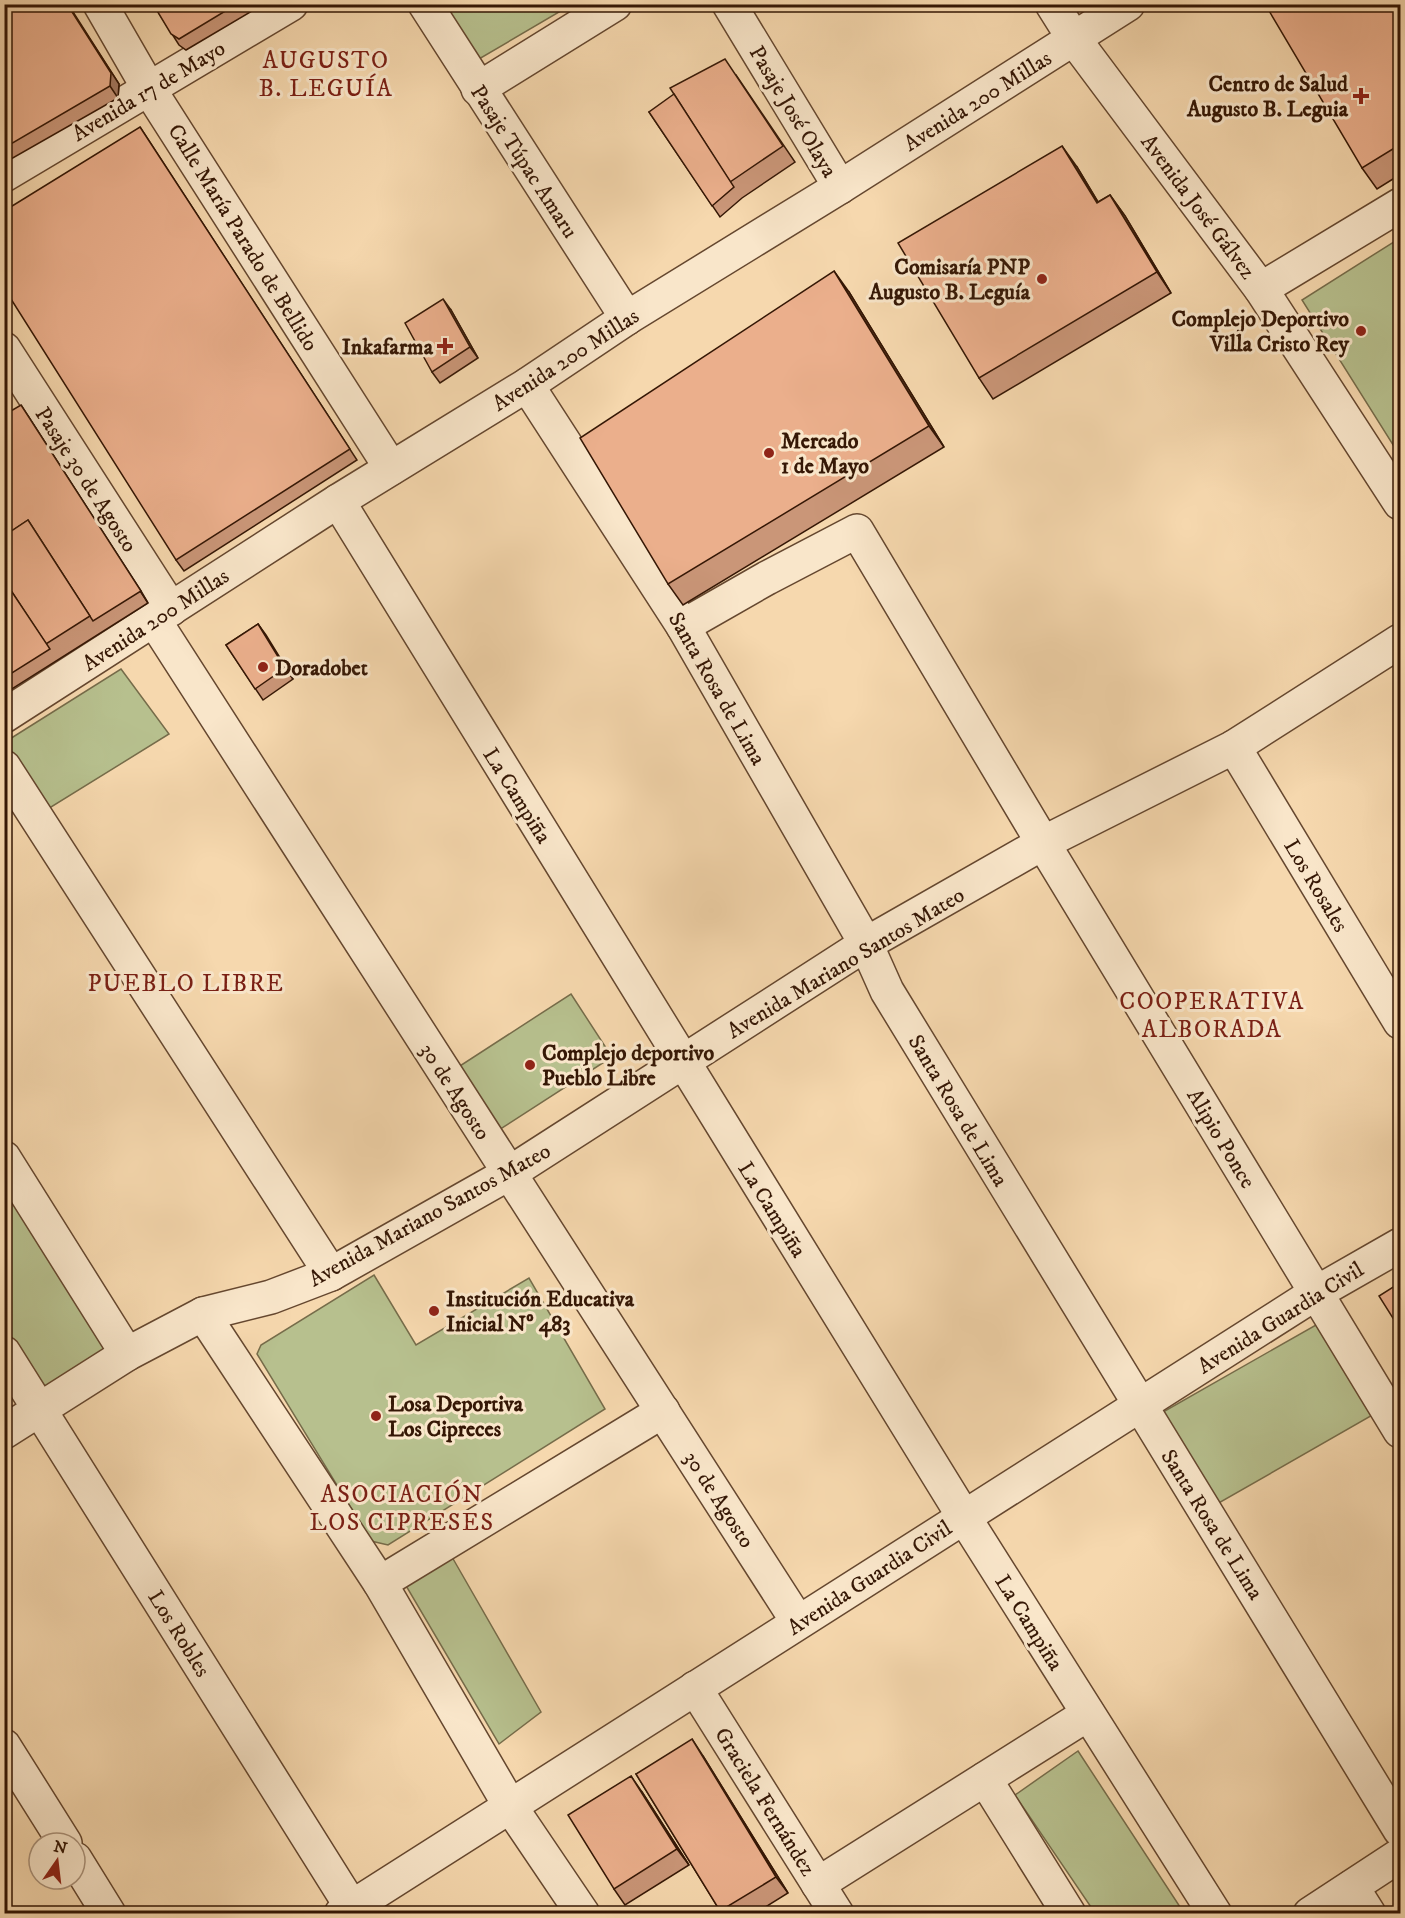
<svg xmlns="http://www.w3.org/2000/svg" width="1405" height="1918" viewBox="0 0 1405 1918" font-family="'IM FELL DW Pica',serif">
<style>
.green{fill:#b7c08e;stroke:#766c4a;stroke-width:1.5}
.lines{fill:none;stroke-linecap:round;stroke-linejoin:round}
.minor-casing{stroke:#65472f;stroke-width:36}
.minor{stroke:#f9e6ca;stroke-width:33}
.wall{fill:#ca9678;stroke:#351705;stroke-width:1.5}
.shaded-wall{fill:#a47a62;stroke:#351705;stroke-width:1.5}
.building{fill:#ebaf8c;stroke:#351705;stroke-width:1.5}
.poi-dot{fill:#8f2418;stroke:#f9e6ca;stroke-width:2}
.labels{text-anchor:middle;stroke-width:6;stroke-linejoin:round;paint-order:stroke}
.poi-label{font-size:22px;font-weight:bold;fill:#351705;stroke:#f9e6ca;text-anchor:start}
.street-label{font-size:22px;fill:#351705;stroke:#f9e6ca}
.neighbourhood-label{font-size:24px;letter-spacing:1.5px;fill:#7a1f14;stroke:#f9e6ca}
</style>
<rect width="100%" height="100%" fill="#f6d8ae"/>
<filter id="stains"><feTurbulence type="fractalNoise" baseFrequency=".00333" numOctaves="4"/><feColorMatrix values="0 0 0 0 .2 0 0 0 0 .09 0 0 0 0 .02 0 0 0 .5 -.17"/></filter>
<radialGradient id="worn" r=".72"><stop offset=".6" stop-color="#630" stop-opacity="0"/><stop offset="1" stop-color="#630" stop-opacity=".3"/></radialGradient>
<g class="green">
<polygon points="443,5 571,5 479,59"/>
<polygon points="1400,238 1400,456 1302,300"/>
<polygon points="121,669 169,734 43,812 5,754 5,742"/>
<polygon points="571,994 612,1057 488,1137 449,1073"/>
<polygon points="4,1182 110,1353 44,1394 5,1331"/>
<polygon points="374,1275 416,1345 529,1278 605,1409 388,1545 371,1541 257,1354 261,1345"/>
<polygon points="1323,1321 1376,1413 1217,1504 1163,1412"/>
<polygon points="452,1557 541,1712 499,1744 405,1584"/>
<polygon points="1078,1751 1184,1913 1095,1913 1015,1795"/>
</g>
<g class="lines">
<defs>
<g id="minor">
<polyline points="100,4 149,89 391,468"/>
<polyline points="425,4 627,318"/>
<polyline points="729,4 840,187"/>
<polyline points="1052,4 1074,39 1261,289 1400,503"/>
<polyline points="478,89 615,4"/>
<polyline points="4,175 291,4"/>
<polyline points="1261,289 1400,205"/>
<polyline points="4,349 171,609"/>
<polyline points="527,385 683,626 866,944 887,991 1400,1830"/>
<polyline points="338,501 964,1517 1215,1914"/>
<polyline points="154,620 798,1622"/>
<polyline points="683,626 767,578 857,531 1043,843 1400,1431"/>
<polyline points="4,716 338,501 527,385 627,318 840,187 1128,4"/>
<polyline points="1234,747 1400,1022"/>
<polyline points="4,767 331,1274"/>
<polyline points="4,1158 127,1354"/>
<polyline points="203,1314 380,1583 510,1806 583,1914"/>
<polyline points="4,1353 356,1914"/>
<polyline points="4,1432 127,1354 203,1314 271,1297 331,1274 508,1174 866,944 1043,843 1234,747 1400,641"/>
<polyline points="380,1583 663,1411"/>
<polyline points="695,1688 837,1914"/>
<polyline points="4,1746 65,1843"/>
<polyline points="985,1779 1069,1914"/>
<polyline points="75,1859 109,1914"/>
<polyline points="818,1884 1088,1714"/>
<polyline points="1352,1887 1369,1914"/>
<polyline points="341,1914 1316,1293 1400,1245"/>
<polyline points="1310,1914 1400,1855"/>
</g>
</defs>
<use href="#minor" class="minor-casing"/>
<use href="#minor" class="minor"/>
</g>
<g class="wall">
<polygon points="4,4 68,4 119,84 118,98 4,163"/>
<polygon points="153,4 264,4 186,50 179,45"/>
<polygon points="1401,4 1401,174 1377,189 1362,168"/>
<polygon points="736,75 795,162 742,198 720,217 649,112"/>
<polygon points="140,127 357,460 184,571 176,560"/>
<polygon points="1077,167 1098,202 1110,195 1125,216 1171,293 993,399 979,378"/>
<polygon points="849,292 944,447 683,605 668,584"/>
<polygon points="451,310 478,358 440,383 432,372"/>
<polygon points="4,415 28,416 148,603 4,694"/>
<polygon points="258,624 293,679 263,700 226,645"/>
<polygon points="703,1756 788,1893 754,1914 722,1914 636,1774"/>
<polygon points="642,1792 689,1865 625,1905 614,1889"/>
</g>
<g class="shaded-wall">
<polygon points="67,4 119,84 118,98 110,86"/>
<polygon points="1062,146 1077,167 1111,224 1097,203"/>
<polygon points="1110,195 1125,216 1171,293 1157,272"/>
<polygon points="834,271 849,292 944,447 929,426"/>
<polygon points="443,299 451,310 478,358 470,347"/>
<polygon points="21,405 28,416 148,603 141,591"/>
<polygon points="258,624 266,635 293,679 285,668"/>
<polygon points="692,1739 703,1756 788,1893 776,1877"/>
<polygon points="631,1776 642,1792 689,1865 677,1849"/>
</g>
<g class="building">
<polygon points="4,4 67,4 111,73 110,86 4,148"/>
<polygon points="153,4 237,4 179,39 171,34"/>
<polygon points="1265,4 1401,4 1401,144 1362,168"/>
<polygon points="725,59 783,146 730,182 670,88"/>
<polygon points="674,94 734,187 712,206 649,112"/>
<polygon points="140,127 350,449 176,560 4,288 4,211"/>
<polygon points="1062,146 1097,203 1110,195 1157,272 979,378 898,243"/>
<polygon points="834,271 929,426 668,584 580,438"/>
<polygon points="443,299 470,347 432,372 405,323"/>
<polygon points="21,405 141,591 93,621 28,520 4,536 4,415"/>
<polygon points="28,520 90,616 46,644 4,580 4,536"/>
<polygon points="4,580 50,649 4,678"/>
<polygon points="258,624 285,668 255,689 226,645"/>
<polygon points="1401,1282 1401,1331 1379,1296"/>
<polygon points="692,1739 776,1877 720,1911 636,1774"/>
<polygon points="631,1776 677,1849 614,1889 568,1815"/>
</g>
<g class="poi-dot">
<path d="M1358 87h6v6h6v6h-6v6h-6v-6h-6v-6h6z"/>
<circle cx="1042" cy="279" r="6"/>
<circle cx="1361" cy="331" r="6"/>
<path d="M442 337h6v6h6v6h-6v6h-6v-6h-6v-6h6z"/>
<circle cx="769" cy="453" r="6"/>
<circle cx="263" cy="667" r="6"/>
<circle cx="530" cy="1065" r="6"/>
<circle cx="434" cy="1311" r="6"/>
<circle cx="376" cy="1416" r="6"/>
</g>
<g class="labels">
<g class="poi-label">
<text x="1348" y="91" text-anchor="end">Centro de Salud<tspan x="1348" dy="25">Augusto B. Leguia</tspan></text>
<text x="1030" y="274" text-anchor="end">Comisaría PNP<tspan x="1030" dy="25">Augusto B. Leguía</tspan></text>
<text x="1349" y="326" text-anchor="end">Complejo Deportivo<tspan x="1349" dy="25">Villa Cristo Rey</tspan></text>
<text x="433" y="354" text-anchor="end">Inkafarma</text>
<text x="781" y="448">Mercado<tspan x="781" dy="25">1 de Mayo</tspan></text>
<text x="275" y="675">Doradobet</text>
<text x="542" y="1060">Complejo deportivo<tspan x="542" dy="25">Pueblo Libre</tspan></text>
<text x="446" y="1306">Institución Educativa<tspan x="446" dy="25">Inicial Nº 483</tspan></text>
<text x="388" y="1411">Losa Deportiva<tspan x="388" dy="25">Los Cipreces</tspan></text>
</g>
<g class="street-label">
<text transform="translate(148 90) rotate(-31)" y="8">Avenida 17 de Mayo</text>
<text transform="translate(977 100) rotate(-32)" y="8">Avenida 200 Millas</text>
<text transform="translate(794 111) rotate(59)" y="8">Pasaje José Olaya</text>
<text transform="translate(525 161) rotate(57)" y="8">Pasaje Túpac Amaru</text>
<text transform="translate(1199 206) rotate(53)" y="8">Avenida José Gálvez</text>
<text transform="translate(244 237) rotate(58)" y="8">Calle María Parado de Bellido</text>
<text transform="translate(565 359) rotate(-33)" y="8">Avenida 200 Millas</text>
<text transform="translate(87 479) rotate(57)" y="8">Pasaje 30 de Agosto</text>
<text transform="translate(155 619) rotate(-33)" y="8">Avenida 200 Millas</text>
<text transform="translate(718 688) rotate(60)" y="8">Santa Rosa de Lima</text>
<text transform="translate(518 795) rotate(58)" y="8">La Campiña</text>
<text transform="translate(1317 885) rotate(59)" y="8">Los Rosales</text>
<text transform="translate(845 962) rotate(-31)" y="8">Avenida Mariano Santos Mateo</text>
<text transform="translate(456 1091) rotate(57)" y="8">30 de Agosto</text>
<text transform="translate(959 1110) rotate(59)" y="8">Santa Rosa de Lima</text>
<text transform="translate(1222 1138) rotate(59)" y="8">Alipio Ponce</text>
<text transform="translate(773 1209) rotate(58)" y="8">La Campiña</text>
<text transform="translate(429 1214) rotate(-29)" y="8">Avenida Mariano Santos Mateo</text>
<text transform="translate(1280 1317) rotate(-32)" y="8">Avenida Guardia Civil</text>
<text transform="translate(720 1499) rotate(57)" y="8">30 de Agosto</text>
<text transform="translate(1213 1524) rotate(58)" y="8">Santa Rosa de Lima</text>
<text transform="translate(869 1577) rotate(-33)" y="8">Avenida Guardia Civil</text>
<text transform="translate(1030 1622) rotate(58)" y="8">La Campiña</text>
<text transform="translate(180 1633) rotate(58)" y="8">Los Robles</text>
<text transform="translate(766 1801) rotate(58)" y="8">Graciela Fernández</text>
</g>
<g class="neighbourhood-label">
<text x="326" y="68">AUGUSTO<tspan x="326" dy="28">B. LEGUÍA</tspan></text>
<text x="186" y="991">PUEBLO LIBRE</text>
<text x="1212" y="1009">COOPERATIVA<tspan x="1212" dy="28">ALBORADA</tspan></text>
<text x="402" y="1502">ASOCIACIÓN<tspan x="402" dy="28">LOS CIPRESES</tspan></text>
</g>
</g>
<rect width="1405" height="1918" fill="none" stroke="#f6d8ae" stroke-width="24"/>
<rect x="6" y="6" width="1393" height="1906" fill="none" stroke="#351705" stroke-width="3"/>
<rect x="12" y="12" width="1381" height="1894" fill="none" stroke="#351705" stroke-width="1.5"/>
<g transform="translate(57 1861) rotate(14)"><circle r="28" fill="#f9e6ca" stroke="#ab937b" stroke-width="1.5"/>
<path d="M0-4.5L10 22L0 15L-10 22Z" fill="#8f2418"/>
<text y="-9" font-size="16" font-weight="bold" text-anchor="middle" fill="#351705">N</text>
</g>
<rect width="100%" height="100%" filter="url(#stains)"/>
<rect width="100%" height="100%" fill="url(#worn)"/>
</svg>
